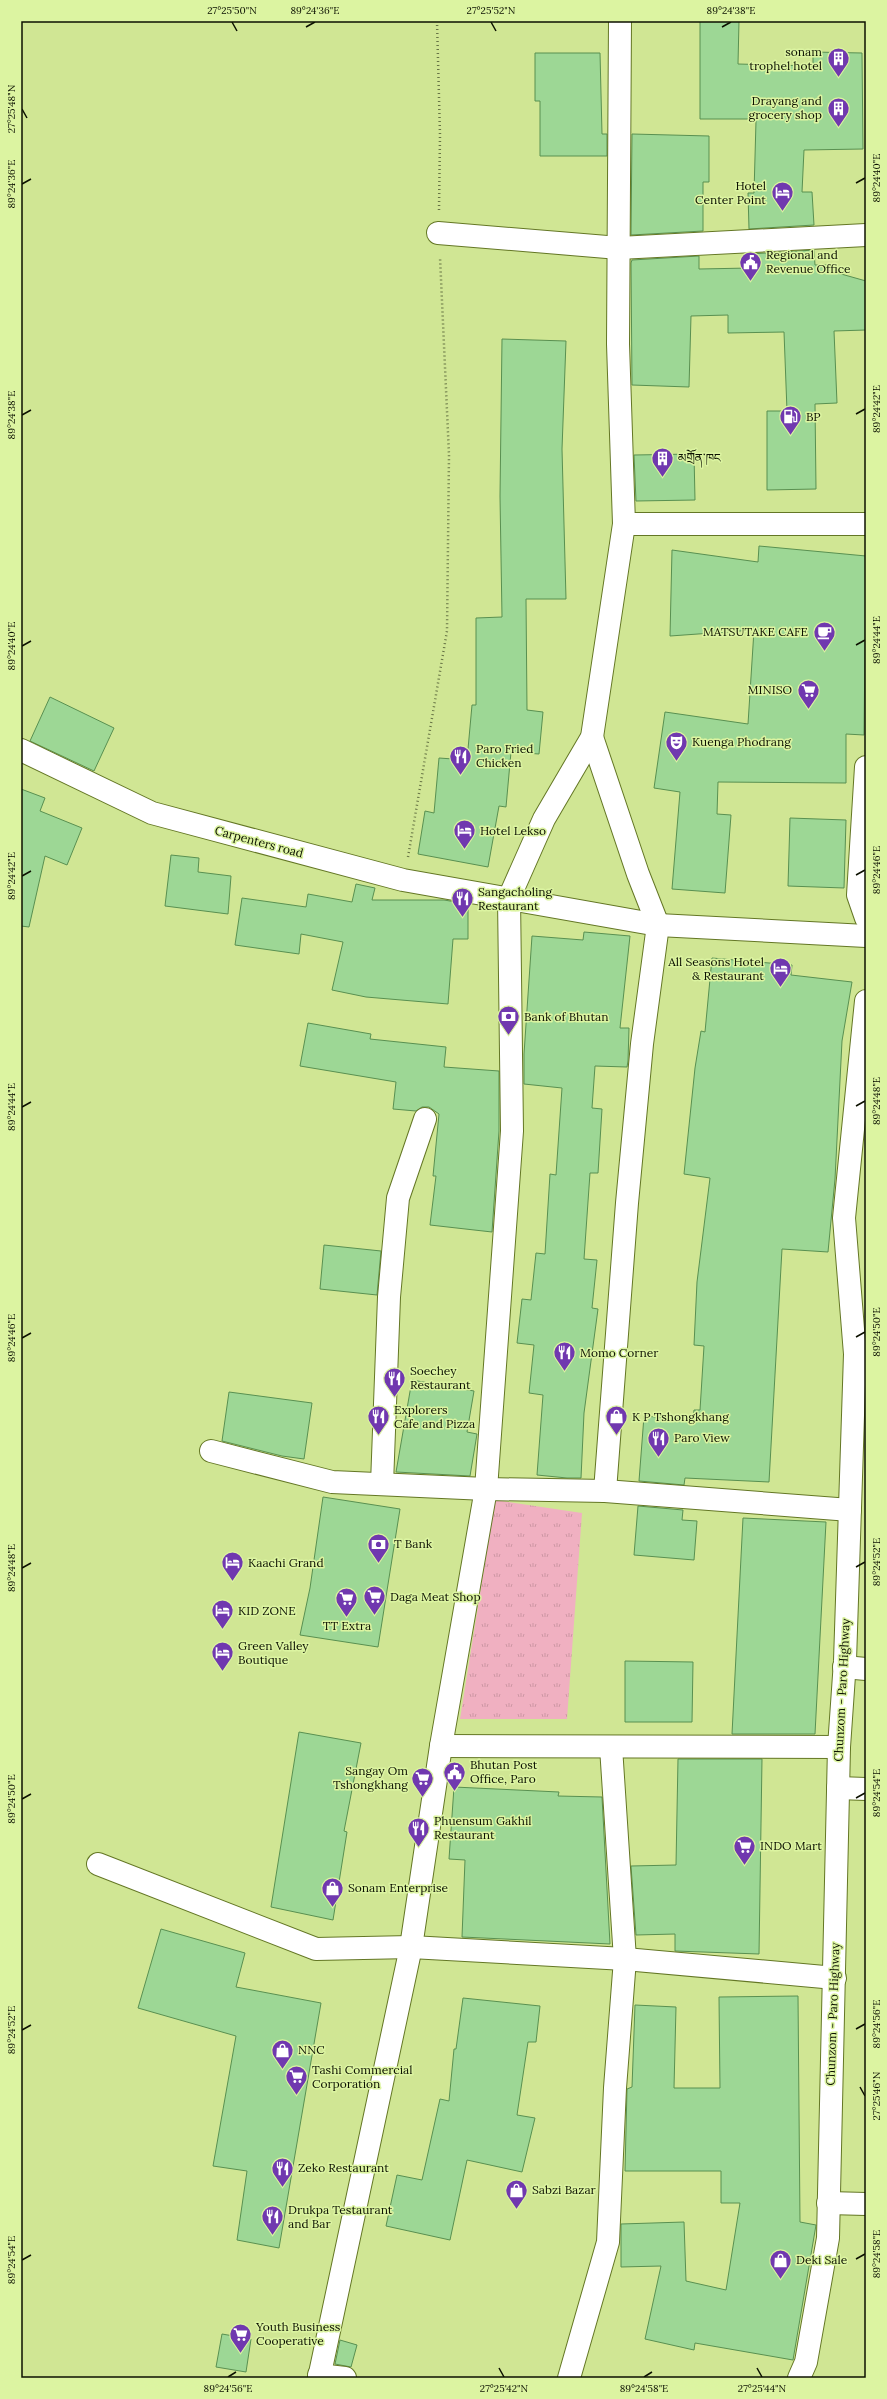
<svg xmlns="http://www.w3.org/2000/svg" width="887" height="2399" viewBox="0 0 887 2399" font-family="Lora,'Noto Serif Tibetan',serif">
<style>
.park{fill:url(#park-tufts)}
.building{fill:#9dd795;stroke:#599051}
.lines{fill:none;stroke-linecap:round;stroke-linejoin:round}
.minor-casing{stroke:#647725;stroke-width:24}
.path{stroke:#677445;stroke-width:2.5;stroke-dasharray:1 3;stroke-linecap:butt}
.minor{stroke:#fff;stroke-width:22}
.ticks{fill:none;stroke:#0c1100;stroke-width:1.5}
.labels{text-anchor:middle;stroke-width:3;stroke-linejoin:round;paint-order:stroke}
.poi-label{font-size:12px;fill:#0c1100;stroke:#dcf4a1;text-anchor:start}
.street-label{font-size:12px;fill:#0c1100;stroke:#dcf4a1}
.neatline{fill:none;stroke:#0c1100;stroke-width:1.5}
.ticks-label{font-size:10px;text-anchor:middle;fill:#0c1100}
</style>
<defs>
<pattern id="park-tufts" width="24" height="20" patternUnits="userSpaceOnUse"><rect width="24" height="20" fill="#f0b0c1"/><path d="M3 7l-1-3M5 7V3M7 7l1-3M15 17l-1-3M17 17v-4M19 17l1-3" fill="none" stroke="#cd96a4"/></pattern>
</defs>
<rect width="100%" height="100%" fill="#d0e694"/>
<polygon class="park" points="495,1500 582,1513 567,1719 460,1719"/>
<g class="building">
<polygon points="700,21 739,21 738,64 813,66 813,52 862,53 863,149 804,150 802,192 812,192 814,225 749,229 748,193 754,193 756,121 754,119 700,119"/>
<polygon points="535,53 600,53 602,134 607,134 607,156 540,156 540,101 535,101"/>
<polygon points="632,134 709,136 709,182 703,182 703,231 631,235"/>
<polygon points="814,250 815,265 827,265 827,270 866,281 866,330 834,331 837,403 815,404 816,489 767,490 767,411 787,411 784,332 728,333 728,315 691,316 689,387 632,385 631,263 632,260 699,256 699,269 750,268 750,254"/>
<polygon points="502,339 566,341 562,449 566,599 526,599 527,710 543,712 539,754 511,752 506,807 499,806 488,867 418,854 425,811 434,813 439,758 467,760 472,705 476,705 476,618 502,617 500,496"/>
<polygon points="694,454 695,500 636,501 634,455"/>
<polygon points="759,546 866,556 864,735 846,734 846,783 718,782 717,814 731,815 725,893 672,889 680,792 654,788 665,712 748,724 754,630 670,636 672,550 758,562"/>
<polygon points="50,697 114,728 94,771 30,741"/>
<polygon points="21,789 45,798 40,811 82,828 67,865 45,856 29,927 21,926"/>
<polygon points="790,818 846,820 844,888 788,886"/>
<polygon points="171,855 199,858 198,872 231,876 228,914 165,906"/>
<polygon points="356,884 375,888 372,900 444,900 468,904 468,939 453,939 448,1004 366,997 332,990 343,942 301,934 299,954 235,945 242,898 306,907 308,894 352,902"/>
<polygon points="584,932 630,936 620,1028 629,1028 628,1061 627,1067 595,1066 592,1108 602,1109 598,1173 590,1173 584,1259 597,1260 592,1308 598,1309 584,1413 581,1478 567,1478 537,1475 543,1395 529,1393 534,1345 517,1343 522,1299 531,1300 536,1253 545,1254 550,1174 556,1175 562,1088 524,1084 524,1054 532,936 583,940"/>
<polygon points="712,958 792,965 791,975 852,982 842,1041 835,1179 828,1252 782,1249 769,1482 685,1478 684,1485 639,1481 644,1416 693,1420 694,1410 700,1410 704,1346 694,1345 697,1282 710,1178 684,1174 695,1068 701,1031 705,1032"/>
<polygon points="308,1023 371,1034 370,1039 446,1047 444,1067 499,1071 499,1131 492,1232 430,1225 436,1176 433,1176 439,1114 429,1107 422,1107 416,1111 393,1109 396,1082 300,1066"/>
<polygon points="324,1245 381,1251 377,1295 320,1289"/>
<polygon points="412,1380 474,1391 467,1432 477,1434 470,1476 396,1472"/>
<polygon points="229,1392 312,1403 304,1459 282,1456 222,1441"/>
<polygon points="323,1497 400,1509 378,1647 300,1635 310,1588"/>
<polygon points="638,1506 683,1510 682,1520 697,1521 694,1560 634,1555"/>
<polygon points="743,1518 826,1522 815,1734 732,1734"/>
<polygon points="625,1661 693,1662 692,1722 625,1722"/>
<polygon points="299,1732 361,1743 344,1831 347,1832 333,1920 271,1907"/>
<polygon points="678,1759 762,1759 759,1954 675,1951 675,1934 636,1935 631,1866 676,1865"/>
<polygon points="454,1787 559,1792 558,1796 602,1797 610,1944 462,1937 465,1860 449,1859"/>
<polygon points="161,1929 245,1953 236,1987 321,2003 279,2248 237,2240 247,2171 213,2166 236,2036 138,2008"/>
<polygon points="798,1996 800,2222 816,2225 793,2360 695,2343 694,2350 645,2339 661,2266 621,2267 621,2224 684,2222 686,2281 726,2290 740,2203 721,2203 721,2171 625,2171 627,2089 632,2087 635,2005 676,2007 674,2088 720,2088 719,1997"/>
<polygon points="463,1998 540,2006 536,2042 528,2042 517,2115 535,2118 522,2172 467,2160 450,2240 386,2226 397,2175 422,2180 440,2099 449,2101 454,2049 456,2049"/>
<polygon points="222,2334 251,2339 246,2372 216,2367"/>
<polygon points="340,2340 357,2345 351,2367 335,2364"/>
</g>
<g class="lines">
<defs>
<g id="minor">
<polyline points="438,233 619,248 866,235"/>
<polyline points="624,524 866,524"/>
<polyline points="592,737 638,874 658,925 642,1044 627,1203 605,1491"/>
<polyline points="21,750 152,813 403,880 658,925 866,936"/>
<polyline points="866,767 858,895 866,918"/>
<polyline points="211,1451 332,1482 486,1489 605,1491 850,1510"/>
<polyline points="382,1484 389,1297 398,1198 425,1119"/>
<polyline points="844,1667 866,1669"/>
<polyline points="441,1746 839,1747"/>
<polyline points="838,1788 866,1789"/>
<polyline points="98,1864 316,1949 411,1947 625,1959 835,1978"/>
<polyline points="828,2203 866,2204"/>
<polyline points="319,2375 345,2378"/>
<polyline points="319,2378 411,1947 441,1746 486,1489 512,1131 509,898 544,819 592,737 624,524 618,344 620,21"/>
<polyline points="569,2378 608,2242 615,2088 625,1959 611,1747"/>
<polyline points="799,2378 806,2362 828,2238 839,1747 845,1661 855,1354 844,1218 866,1001"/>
</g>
</defs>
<use href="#minor" class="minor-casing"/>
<g class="path">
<polyline points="437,21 440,135 439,210"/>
<polyline points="408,857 447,631 449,455 440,257"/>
</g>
<use href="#minor" class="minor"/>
</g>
<path class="ticks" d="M232 22 237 31M491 22 496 31M306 27 315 22M722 27 731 22M22 109 27 118M856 183 865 178M22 184 31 179M856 414 865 409M22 415 31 410M856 645 865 640M22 646 31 641M856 875 865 870M22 876 31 871M856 1106 865 1101M22 1107 31 1102M856 1337 865 1332M22 1338 31 1333M856 1567 865 1562M22 1568 31 1563M856 1798 865 1793M22 1799 31 1794M856 2029 865 2024M22 2030 31 2025M860 2087 865 2096M856 2259 865 2254M22 2260 31 2255M499 2368 504 2377M757 2368 762 2377M228 2377 236 2372M644 2377 652 2372"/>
<defs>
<symbol id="building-pin" viewBox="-11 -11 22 30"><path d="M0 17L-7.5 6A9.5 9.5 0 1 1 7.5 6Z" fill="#7038af" stroke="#dcf4a1"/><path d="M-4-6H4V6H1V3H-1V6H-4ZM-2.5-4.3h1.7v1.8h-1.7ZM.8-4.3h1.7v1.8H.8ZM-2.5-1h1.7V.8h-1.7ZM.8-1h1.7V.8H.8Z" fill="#fff"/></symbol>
<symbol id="hotel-pin" viewBox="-11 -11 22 30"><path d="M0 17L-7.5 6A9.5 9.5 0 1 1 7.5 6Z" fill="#7038af" stroke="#dcf4a1"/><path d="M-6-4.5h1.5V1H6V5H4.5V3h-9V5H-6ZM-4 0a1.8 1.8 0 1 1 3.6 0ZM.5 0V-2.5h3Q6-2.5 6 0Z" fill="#fff"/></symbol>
<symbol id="civic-pin" viewBox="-11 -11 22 30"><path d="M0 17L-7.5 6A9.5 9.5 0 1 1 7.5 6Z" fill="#7038af" stroke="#dcf4a1"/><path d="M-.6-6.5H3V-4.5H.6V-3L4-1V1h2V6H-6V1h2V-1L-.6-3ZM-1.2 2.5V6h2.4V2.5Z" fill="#fff"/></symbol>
<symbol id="fuel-pin" viewBox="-11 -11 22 30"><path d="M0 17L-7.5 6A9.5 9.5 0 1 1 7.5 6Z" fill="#7038af" stroke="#dcf4a1"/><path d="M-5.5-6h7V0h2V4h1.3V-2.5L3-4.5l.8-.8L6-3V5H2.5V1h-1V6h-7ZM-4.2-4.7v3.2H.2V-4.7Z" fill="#fff"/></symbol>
<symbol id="cafe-pin" viewBox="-11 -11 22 30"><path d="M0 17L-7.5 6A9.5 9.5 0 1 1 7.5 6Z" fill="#7038af" stroke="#dcf4a1"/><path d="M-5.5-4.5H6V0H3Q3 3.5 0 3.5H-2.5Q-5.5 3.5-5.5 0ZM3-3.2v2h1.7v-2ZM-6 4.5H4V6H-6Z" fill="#fff"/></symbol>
<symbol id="supermarket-pin" viewBox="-11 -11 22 30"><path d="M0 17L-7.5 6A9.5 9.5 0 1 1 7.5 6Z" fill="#7038af" stroke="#dcf4a1"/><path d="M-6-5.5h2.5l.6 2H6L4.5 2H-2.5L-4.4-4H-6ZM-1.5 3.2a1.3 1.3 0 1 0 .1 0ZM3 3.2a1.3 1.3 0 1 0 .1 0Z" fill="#fff"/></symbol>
<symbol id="theatre-pin" viewBox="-11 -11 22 30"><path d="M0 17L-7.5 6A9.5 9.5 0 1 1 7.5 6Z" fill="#7038af" stroke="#dcf4a1"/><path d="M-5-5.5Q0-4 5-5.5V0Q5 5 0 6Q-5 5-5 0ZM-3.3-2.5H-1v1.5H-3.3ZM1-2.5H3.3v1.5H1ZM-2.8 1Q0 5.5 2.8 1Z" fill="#fff"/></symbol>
<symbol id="restaurant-pin" viewBox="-11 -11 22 30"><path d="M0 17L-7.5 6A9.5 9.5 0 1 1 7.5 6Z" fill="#7038af" stroke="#dcf4a1"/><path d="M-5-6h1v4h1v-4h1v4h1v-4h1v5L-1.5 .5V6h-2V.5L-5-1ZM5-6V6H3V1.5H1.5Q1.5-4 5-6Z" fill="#fff"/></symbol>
<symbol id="bank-pin" viewBox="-11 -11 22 30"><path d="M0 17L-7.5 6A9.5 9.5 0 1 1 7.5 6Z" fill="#7038af" stroke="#dcf4a1"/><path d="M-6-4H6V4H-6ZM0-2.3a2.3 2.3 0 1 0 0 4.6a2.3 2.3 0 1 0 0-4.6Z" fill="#fff"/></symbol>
<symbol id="shop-pin" viewBox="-11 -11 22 30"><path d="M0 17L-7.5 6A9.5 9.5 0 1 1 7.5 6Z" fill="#7038af" stroke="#dcf4a1"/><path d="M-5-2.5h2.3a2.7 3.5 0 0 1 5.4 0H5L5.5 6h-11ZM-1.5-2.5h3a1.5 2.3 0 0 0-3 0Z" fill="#fff"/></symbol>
</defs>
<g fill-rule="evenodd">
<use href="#building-pin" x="826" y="46" width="25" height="34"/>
<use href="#building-pin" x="826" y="96" width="25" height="34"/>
<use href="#hotel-pin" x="770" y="180" width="25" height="34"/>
<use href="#civic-pin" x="738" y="250" width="25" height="34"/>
<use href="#fuel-pin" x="778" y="404" width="25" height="34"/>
<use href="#building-pin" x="650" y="446" width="25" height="34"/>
<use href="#cafe-pin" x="812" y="620" width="25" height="34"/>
<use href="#supermarket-pin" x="796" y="678" width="25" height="34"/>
<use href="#theatre-pin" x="664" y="730" width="25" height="34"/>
<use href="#restaurant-pin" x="448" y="744" width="25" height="34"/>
<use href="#hotel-pin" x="452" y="818" width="25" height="34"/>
<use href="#restaurant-pin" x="450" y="886" width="25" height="34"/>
<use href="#hotel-pin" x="768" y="956" width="25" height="34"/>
<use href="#bank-pin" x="496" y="1004" width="25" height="34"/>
<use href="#restaurant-pin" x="552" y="1340" width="25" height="34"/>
<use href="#restaurant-pin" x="382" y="1366" width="25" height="34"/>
<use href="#restaurant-pin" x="366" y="1404" width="25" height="34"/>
<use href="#shop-pin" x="604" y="1404" width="25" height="34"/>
<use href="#restaurant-pin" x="646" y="1426" width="25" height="34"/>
<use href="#bank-pin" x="366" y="1532" width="25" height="34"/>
<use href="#hotel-pin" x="220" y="1550" width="25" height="34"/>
<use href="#supermarket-pin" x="362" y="1584" width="25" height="34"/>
<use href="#supermarket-pin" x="334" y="1586" width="25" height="34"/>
<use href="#hotel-pin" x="210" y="1598" width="25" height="34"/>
<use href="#hotel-pin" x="210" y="1640" width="25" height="34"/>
<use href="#civic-pin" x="442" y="1760" width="25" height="34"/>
<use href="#supermarket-pin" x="410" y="1766" width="25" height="34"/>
<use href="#restaurant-pin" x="406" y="1816" width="25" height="34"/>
<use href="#supermarket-pin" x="732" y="1834" width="25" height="34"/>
<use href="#shop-pin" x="320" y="1876" width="25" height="34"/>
<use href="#shop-pin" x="270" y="2038" width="25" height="34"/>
<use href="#supermarket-pin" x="284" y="2064" width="25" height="34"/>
<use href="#restaurant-pin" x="270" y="2156" width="25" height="34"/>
<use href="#shop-pin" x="504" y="2178" width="25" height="34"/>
<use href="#restaurant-pin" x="260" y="2204" width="25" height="34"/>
<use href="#shop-pin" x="768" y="2248" width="25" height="34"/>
<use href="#supermarket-pin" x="228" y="2322" width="25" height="34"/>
</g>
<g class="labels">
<g class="poi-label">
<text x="822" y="56" text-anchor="end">sonam<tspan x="822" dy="14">trophel hotel</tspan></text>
<text x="822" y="105" text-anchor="end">Drayang and<tspan x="822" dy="14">grocery shop</tspan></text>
<text x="766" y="190" text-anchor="end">Hotel<tspan x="766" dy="14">Center Point</tspan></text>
<text x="766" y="259">Regional and<tspan x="766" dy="14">Revenue Office</tspan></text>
<text x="806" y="421">BP</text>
<text x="678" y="462">མགྲོན་ཁང</text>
<text x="808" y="636" text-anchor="end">MATSUTAKE CAFE</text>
<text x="792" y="694" text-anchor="end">MINISO</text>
<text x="692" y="746">Kuenga Phodrang</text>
<text x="476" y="753">Paro Fried<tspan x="476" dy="14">Chicken</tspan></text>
<text x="480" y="835">Hotel Lekso</text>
<text x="478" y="896">Sangacholing<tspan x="478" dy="14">Restaurant</tspan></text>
<text x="764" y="966" text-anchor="end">All Seasons Hotel<tspan x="764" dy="14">&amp; Restaurant</tspan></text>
<text x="524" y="1021">Bank of Bhutan</text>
<text x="580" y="1357">Momo Corner</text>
<text x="410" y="1375">Soechey<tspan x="410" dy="14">Restaurant</tspan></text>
<text x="394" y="1414">Explorers<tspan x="394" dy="14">Cafe and Pizza</tspan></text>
<text x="632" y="1421">K P Tshongkhang</text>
<text x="674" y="1442">Paro View</text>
<text x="394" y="1548">T Bank</text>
<text x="248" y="1567">Kaachi Grand</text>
<text x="390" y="1601">Daga Meat Shop</text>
<text x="238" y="1615">KID ZONE</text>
<text x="347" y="1630" text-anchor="middle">TT Extra</text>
<text x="238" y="1650">Green Valley<tspan x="238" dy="14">Boutique</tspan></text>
<text x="470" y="1769">Bhutan Post<tspan x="470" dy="14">Office, Paro</tspan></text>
<text x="408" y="1775" text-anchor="end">Sangay Om<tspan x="408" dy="14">Tshongkhang</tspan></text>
<text x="434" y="1825">Phuensum Gakhil<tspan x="434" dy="14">Restaurant</tspan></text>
<text x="760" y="1850">INDO Mart</text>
<text x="348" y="1892">Sonam Enterprise</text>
<text x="298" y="2054">NNC</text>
<text x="312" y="2074">Tashi Commercial<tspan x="312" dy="14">Corporation</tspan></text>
<text x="298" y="2172">Zeko Restaurant</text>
<text x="532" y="2194">Sabzi Bazar</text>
<text x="288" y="2214">Drukpa Testaurant<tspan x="288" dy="14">and Bar</tspan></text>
<text x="796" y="2264">Deki Sale</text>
<text x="256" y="2331">Youth Business<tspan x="256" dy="14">Cooperative</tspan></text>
</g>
<g class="street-label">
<text transform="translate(259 842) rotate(15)" y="4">Carpenters road</text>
<text transform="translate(842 1690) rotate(-87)" y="4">Chunzom - Paro Highway</text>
<text transform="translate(833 2014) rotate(-88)" y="4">Chunzom - Paro Highway</text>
</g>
</g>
<rect width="887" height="2399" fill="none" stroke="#dcf4a1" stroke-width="44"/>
<rect x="22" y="22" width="843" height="2355" class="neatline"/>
<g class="ticks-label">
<text x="232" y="14">27°25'50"N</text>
<text x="315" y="14">89°24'36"E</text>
<text x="491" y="14">27°25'52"N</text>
<text x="731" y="14">89°24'38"E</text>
<text transform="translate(11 109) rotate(-90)" y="4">27°25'48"N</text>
<text transform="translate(876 178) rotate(-90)" y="4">89°24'40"E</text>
<text transform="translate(11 184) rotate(-90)" y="4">89°24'36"E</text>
<text transform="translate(876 409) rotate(-90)" y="4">89°24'42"E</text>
<text transform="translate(11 415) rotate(-90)" y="4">89°24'38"E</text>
<text transform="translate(876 640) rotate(-90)" y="4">89°24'44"E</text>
<text transform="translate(11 646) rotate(-90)" y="4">89°24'40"E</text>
<text transform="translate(876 870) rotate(-90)" y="4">89°24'46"E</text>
<text transform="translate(11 876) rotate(-90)" y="4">89°24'42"E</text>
<text transform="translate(876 1101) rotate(-90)" y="4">89°24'48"E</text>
<text transform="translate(11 1107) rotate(-90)" y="4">89°24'44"E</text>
<text transform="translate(876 1332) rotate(-90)" y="4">89°24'50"E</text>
<text transform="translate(11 1338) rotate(-90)" y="4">89°24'46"E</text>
<text transform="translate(876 1562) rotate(-90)" y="4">89°24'52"E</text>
<text transform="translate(11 1568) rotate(-90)" y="4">89°24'48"E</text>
<text transform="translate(876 1793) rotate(-90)" y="4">89°24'54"E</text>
<text transform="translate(11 1799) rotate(-90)" y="4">89°24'50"E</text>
<text transform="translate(876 2024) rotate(-90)" y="4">89°24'56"E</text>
<text transform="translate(11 2030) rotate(-90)" y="4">89°24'52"E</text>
<text transform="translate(876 2096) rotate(-90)" y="4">27°25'46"N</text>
<text transform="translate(876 2254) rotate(-90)" y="4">89°24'58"E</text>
<text transform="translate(11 2260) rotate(-90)" y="4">89°24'54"E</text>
<text x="228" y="2392">89°24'56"E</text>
<text x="504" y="2392">27°25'42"N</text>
<text x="644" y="2392">89°24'58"E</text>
<text x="762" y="2392">27°25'44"N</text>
</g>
</svg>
